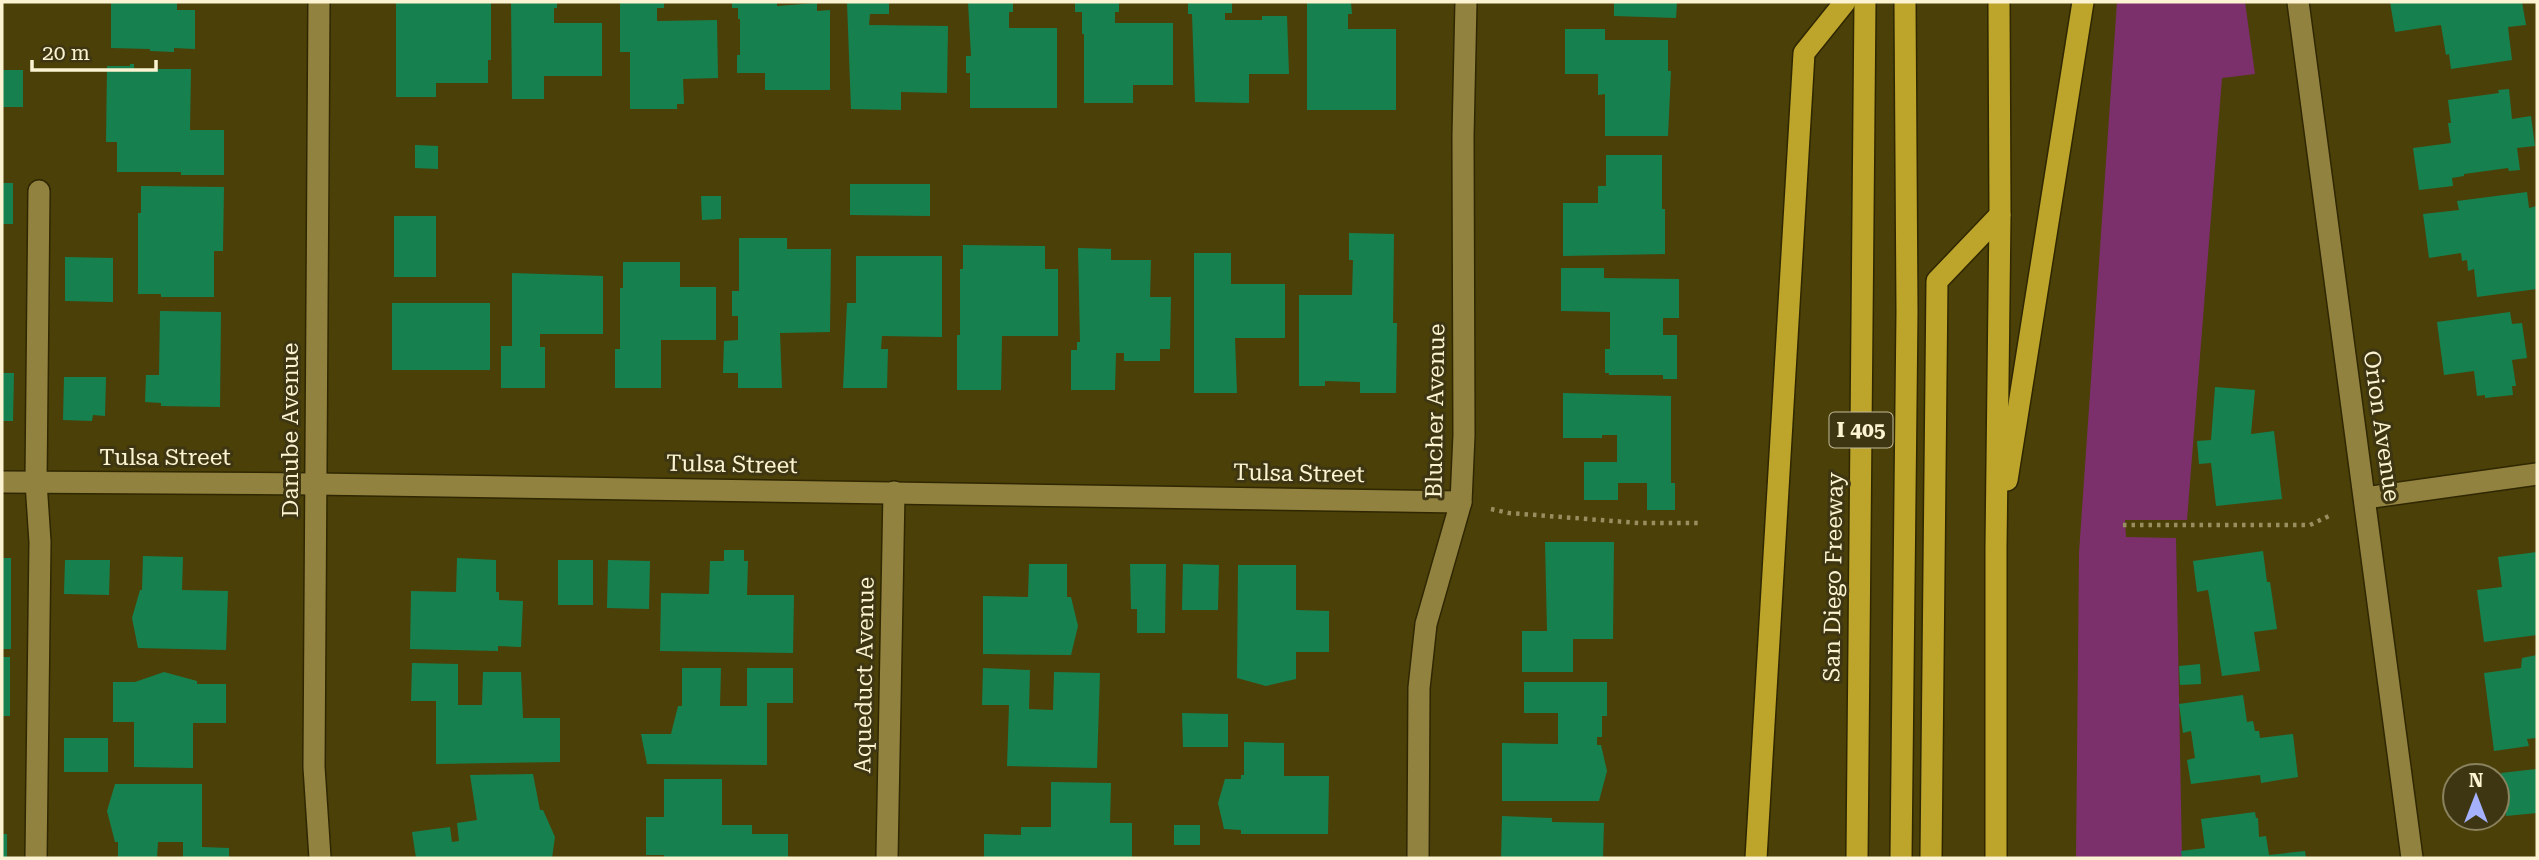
<svg xmlns="http://www.w3.org/2000/svg" width="2539" height="860" viewBox="0 0 2539 860" font-family="'Roboto Serif',serif">
<style>
.green{fill:#7c306b}
.building{fill:#16814f}
.lines{fill:none;stroke-linecap:round;stroke-linejoin:round}
.minor-casing{stroke:#2f2702;stroke-width:24}
.highway-casing{stroke:#2f2702;stroke-width:24}
.path{stroke:#988e60;stroke-width:4.5;stroke-dasharray:3.5 5;stroke-linecap:butt}
.minor{stroke:#92823f;stroke-width:21}
.highway{stroke:#bda42b;stroke-width:21}
.labels{text-anchor:middle;stroke-width:6;stroke-linejoin:round;paint-order:stroke}
.shield{fill:#3e3612;stroke:#c2ba98;stroke-width:2}
.shield-label{font-size:21px;font-weight:bold;fill:#fbf3d1}
.street-label{font-size:23px;fill:#fbf3d1;stroke:#3e3612}
</style>
<rect width="100%" height="100%" fill="#4b4008"/>
<polygon class="green" points="2117,2 2245,2 2255,74 2222,78 2187,520 2125,520 2126,537 2176,538 2182,858 2076,858 2079,553"/>
<g class="building">
<polygon points="111,2 177,2 177,10 195,10 195,49 174,48 174,52 150,51 150,49 111,48"/>
<polygon points="396,2 491,2 491,60 488,60 488,83 436,83 436,97 396,97"/>
<polygon points="511,2 557,2 557,8 554,8 554,23 602,23 602,76 544,76 544,99 512,99"/>
<polygon points="620,2 664,2 664,8 657,8 657,21 717,20 718,78 683,79 684,104 677,104 677,109 630,109 630,52 620,52"/>
<polygon points="732,2 777,2 777,6 817,3 817,11 830,10 830,90 765,90 765,73 737,73 737,55 740,55 740,19 738,19 738,8 732,8"/>
<polygon points="847,2 889,2 889,14 870,14 869,25 948,26 947,93 901,92 901,110 851,109"/>
<polygon points="968,2 1013,2 1013,12 1009,12 1009,28 1057,28 1057,108 970,108 970,73 966,73 966,56 971,56"/>
<polygon points="1075,2 1119,2 1119,12 1115,12 1115,23 1173,23 1173,85 1133,85 1133,103 1084,103 1084,34 1082,34 1082,12 1075,12"/>
<polygon points="1188,2 1232,2 1232,13 1225,13 1225,20 1262,20 1262,16 1287,16 1289,74 1249,74 1249,103 1195,102 1192,14 1188,14"/>
<polygon points="1307,2 1351,2 1352,14 1348,14 1348,29 1396,29 1396,110 1307,110"/>
<polygon points="1614,2 1677,2 1676,18 1614,16"/>
<polygon points="2390,2 2522,2 2526,25 2508,27 2512,60 2451,69 2449,54 2446,55 2441,25 2395,32"/>
<polygon points="1565,29 1605,29 1605,40 1668,40 1668,71 1671,71 1668,136 1605,136 1605,94 1598,95 1598,74 1565,74"/>
<polygon points="130,64 134,64 134,69 191,69 190,130 224,130 224,175 181,175 181,172 117,172 117,142 106,142 107,66 130,66"/>
<rect x="2" y="70" width="21" height="37"/>
<polygon points="2509,89 2512,119 2531,116 2535,146 2517,148 2520,170 2509,171 2508,168 2464,174 2464,176 2452,178 2453,186 2419,190 2413,148 2451,143 2448,123 2451,123 2448,100 2499,93 2498,90"/>
<polygon points="415,145 438,146 438,169 415,168"/>
<polygon points="1606,155 1662,155 1662,209 1665,209 1665,254 1563,256 1563,203 1598,203 1598,186 1606,186"/>
<rect x="2" y="183" width="11" height="41"/>
<polygon points="850,184 930,184 930,216 850,215"/>
<polygon points="141,186 224,187 223,251 214,251 214,297 161,297 161,294 138,294 138,213 141,213"/>
<polygon points="2527,192 2529,208 2537,206 2537,289 2477,297 2474,269 2468,271 2467,260 2462,261 2461,253 2429,258 2423,214 2459,210 2457,201"/>
<polygon points="701,196 721,196 721,219 702,220"/>
<rect x="394" y="216" width="42" height="61"/>
<polygon points="1349,233 1394,234 1393,323 1397,323 1396,393 1360,393 1360,382 1325,381 1325,386 1299,386 1299,295 1352,295 1353,260 1349,260"/>
<polygon points="739,238 787,238 787,249 831,249 830,332 780,333 782,388 738,388 738,373 723,373 724,341 738,340 738,316 732,316 732,291 739,291"/>
<polygon points="963,245 1045,246 1045,269 1058,269 1058,336 1002,336 1001,390 957,390 957,335 960,335 960,269 963,269"/>
<polygon points="1078,248 1111,249 1111,260 1151,260 1150,297 1171,297 1170,349 1160,349 1160,361 1124,361 1124,353 1116,353 1115,390 1071,390 1071,350 1077,350 1077,342 1080,342"/>
<polygon points="1194,253 1231,253 1231,284 1285,284 1285,338 1235,338 1237,393 1194,393"/>
<polygon points="856,256 942,256 942,337 882,336 881,349 888,349 887,388 843,388 847,303 856,303"/>
<polygon points="65,257 113,258 113,302 65,301"/>
<polygon points="623,262 680,262 680,287 716,287 716,340 661,340 661,388 615,388 615,349 620,349 620,288 623,288"/>
<polygon points="1561,268 1604,268 1604,278 1679,279 1679,318 1663,318 1663,335 1677,335 1677,379 1663,379 1663,375 1609,375 1609,373 1605,373 1605,349 1610,349 1610,312 1561,311"/>
<polygon points="512,273 603,276 603,334 540,334 540,347 545,347 545,388 501,388 501,346 512,346"/>
<rect x="392" y="303" width="98" height="67"/>
<polygon points="160,311 221,312 220,407 161,406 161,403 145,402 146,375 159,375"/>
<polygon points="2510,312 2512,324 2522,323 2527,358 2512,360 2516,386 2512,386 2513,395 2485,398 2485,395 2477,396 2474,371 2444,375 2437,322"/>
<polygon points="2,373 14,373 13,421 2,421"/>
<polygon points="64,377 106,377 105,416 93,415 92,421 63,420"/>
<polygon points="2215,387 2255,390 2251,434 2274,431 2282,499 2216,506 2211,463 2199,464 2197,441 2211,440"/>
<polygon points="1563,393 1671,396 1671,483 1675,483 1675,510 1647,510 1647,483 1618,483 1618,500 1584,500 1584,462 1617,462 1617,435 1602,435 1602,438 1563,438"/>
<polygon points="1545,542 1614,542 1613,639 1573,639 1573,672 1522,672 1522,631 1547,631"/>
<polygon points="724,550 744,550 744,561 748,561 747,595 794,595 793,653 660,651 661,593 709,594 710,561 724,561"/>
<polygon points="2263,551 2267,582 2270,582 2277,629 2254,632 2260,671 2222,676 2208,590 2197,592 2193,561"/>
<polygon points="2537,552 2537,635 2484,642 2477,590 2502,587 2498,557"/>
<polygon points="143,556 183,557 182,590 228,591 226,650 138,648 132,618 140,590 142,590"/>
<rect x="2" y="558" width="9" height="91"/>
<polygon points="457,558 496,560 496,592 499,592 499,600 523,601 521,647 498,646 498,651 410,649 411,591 456,592"/>
<polygon points="65,560 110,560 109,595 64,594"/>
<rect x="558" y="560" width="35" height="45"/>
<polygon points="608,560 650,561 649,609 607,608"/>
<polygon points="1029,564 1067,564 1067,597 1071,597 1078,626 1071,655 983,654 983,596 1028,597"/>
<polygon points="1130,564 1166,564 1165,633 1137,633 1137,609 1131,609"/>
<polygon points="1183,564 1219,565 1218,610 1182,610"/>
<polygon points="1238,565 1296,565 1296,610 1329,611 1329,652 1296,652 1296,679 1266,686 1237,678"/>
<polygon points="2537,655 2537,738 2527,739 2529,746 2494,751 2484,673 2521,668 2522,658"/>
<rect x="2" y="657" width="8" height="59"/>
<polygon points="412,663 458,664 458,705 482,705 483,672 521,672 523,718 560,718 560,762 436,764 436,701 411,701"/>
<polygon points="2200,664 2201,684 2180,685 2179,666"/>
<polygon points="682,668 721,668 720,706 747,706 747,668 793,668 793,703 767,703 767,765 647,764 641,734 671,734 678,706 682,706"/>
<polygon points="983,668 1030,670 1029,709 1053,710 1054,672 1100,673 1097,768 1007,766 1009,705 982,705"/>
<polygon points="164,672 197,681 197,684 226,684 226,723 193,723 193,768 134,767 134,722 113,722 113,682 135,682"/>
<polygon points="1524,682 1607,682 1607,716 1602,716 1602,737 1597,737 1597,745 1601,745 1607,771 1599,801 1502,801 1502,743 1558,744 1558,713 1524,713"/>
<polygon points="2243,695 2247,722 2253,721 2255,731 2259,731 2260,738 2293,734 2298,777 2261,783 2260,775 2191,784 2187,760 2195,758 2191,731 2183,733 2179,704"/>
<polygon points="1182,713 1228,714 1228,747 1183,747"/>
<rect x="64" y="738" width="44" height="34"/>
<polygon points="1244,742 1284,743 1284,776 1329,776 1328,834 1241,834 1241,830 1224,829 1218,803 1225,779 1241,779 1241,775 1244,775"/>
<polygon points="2536,769 2537,813 2506,816 2501,773"/>
<polygon points="533,774 540,810 543,810 555,837 552,858 416,858 412,832 450,827 452,842 459,841 457,823 477,820 470,775"/>
<polygon points="664,779 722,779 722,825 752,825 752,834 788,834 788,858 664,858 664,855 646,855 646,817 664,817"/>
<polygon points="1051,782 1111,783 1110,823 1132,823 1132,858 984,858 984,834 1021,835 1021,827 1051,827"/>
<polygon points="115,784 202,784 202,847 229,848 229,858 183,858 183,842 158,842 157,858 118,858 118,842 115,842 107,811"/>
<polygon points="2255,812 2256,818 2258,818 2259,837 2266,836 2269,855 2305,851 2306,858 2182,858 2181,851 2205,848 2201,819"/>
<polygon points="1502,816 1552,818 1552,822 1604,823 1603,858 1501,858"/>
<rect x="1174" y="825" width="26" height="20"/>
<rect x="2" y="834" width="5" height="24"/>
</g>
<g class="lines">
<defs>
<g id="minor">
<polyline points="319,2 314,767 320,858"/>
<polyline points="2298,2 2412,858"/>
<polyline points="2,482 316,484 1461,502"/>
<polyline points="2365,498 2537,474"/>
<polyline points="36,858 40,542 36,482 39,191"/>
<polyline points="887,858 894,492"/>
<polyline points="1418,858 1419,688 1426,624 1461,502 1464,435 1463,136 1466,2"/>
</g>
<g id="highway">
<polyline points="2007,480 2083,2"/>
<polyline points="1756,858 1804,53 1845,2"/>
<polyline points="1857,858 1865,2"/>
<polyline points="1901,858 1907,312 1905,2"/>
<polyline points="1931,858 1937,281 2000,215"/>
<polyline points="1996,858 1996,547 2000,215 1999,2"/>
</g>
</defs>
<use href="#minor" class="minor-casing"/>
<use href="#highway" class="highway-casing"/>
<g class="path">
<polyline points="1491,509 1509,513 1639,523 1700,523"/>
<polyline points="2123,525 2310,525 2333,514"/>
</g>
<use href="#minor" class="minor"/>
<use href="#highway" class="highway"/>
</g>
<g class="labels">
<rect class="shield" x="1829.5" y="412.5" width="63" height="35" rx="5"/>
<g class="shield-label">
<text x="1861" y="437">I 405</text>
</g>
<g class="street-label">
<text transform="translate(1435 411) rotate(-89)" y="8">Blucher Avenue</text>
<text transform="translate(2382 426) rotate(82)" y="8">Orion Avenue</text>
<text transform="translate(290 430) rotate(-90)" y="8">Danube Avenue</text>
<text x="165" y="465">Tulsa Street</text>
<text transform="translate(732 464) rotate(1)" y="8">Tulsa Street</text>
<text transform="translate(1299 473) rotate(1)" y="8">Tulsa Street</text>
<text transform="translate(1833 577) rotate(-89)" y="8">San Diego Freeway</text>
<text transform="translate(864 675) rotate(-89)" y="8">Aqueduct Avenue</text>
</g>
</g>
<rect width="2539" height="860" fill="none" stroke="#fbf3d1" stroke-width="7"/>
<g transform="translate(2476 797)"><circle r="33" fill="#3e3612" stroke="#8a825e" stroke-width="2"/>
<path d="M0-5L12 26L0 18L-12 26Z" fill="#a5b1fc"/>
<text y="-10" font-size="19" font-weight="bold" text-anchor="middle" fill="#fbf3d1">N</text>
</g>
<path d="M32 60v10h124v-10" fill="none" stroke="#fbf3d1" stroke-width="3.5"/>
<text x="42" y="60" font-size="21" fill="#fbf3d1" stroke="#3e3612" stroke-width="5" paint-order="stroke">20 m</text>
</svg>
